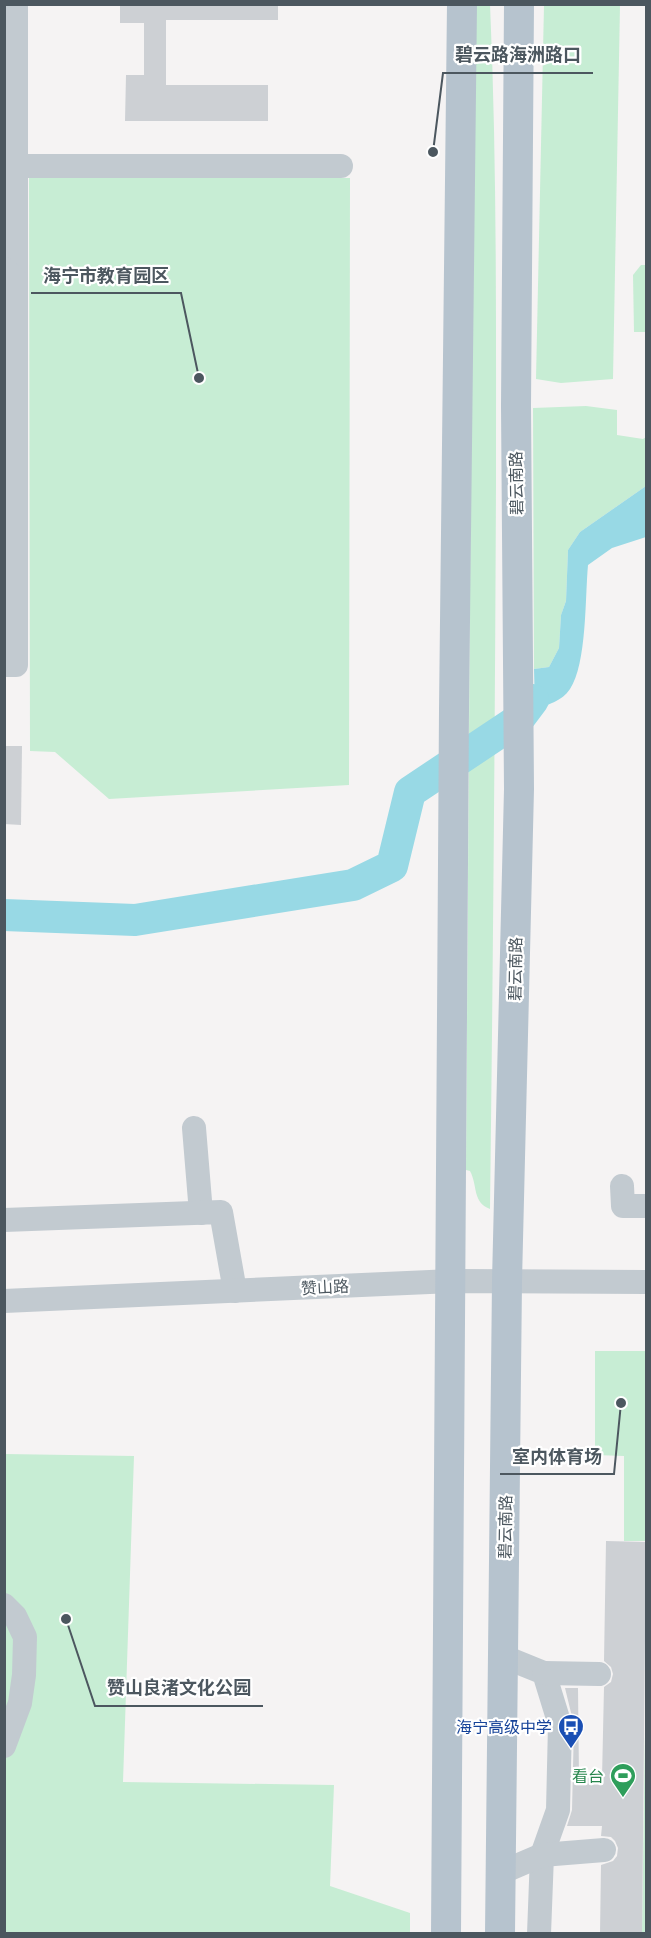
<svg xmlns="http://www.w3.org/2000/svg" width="651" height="1938" viewBox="0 0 651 1938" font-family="'Fira Sans Condensed','Noto Sans SC',sans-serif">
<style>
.green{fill:#c7edd4}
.water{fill:#98d9e5}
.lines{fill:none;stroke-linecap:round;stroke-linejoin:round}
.river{stroke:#98d9e5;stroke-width:32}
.building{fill:#cdd0d4}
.minor{stroke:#c2cad0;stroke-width:24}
.major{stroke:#b6c3ce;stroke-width:30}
.labels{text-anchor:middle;stroke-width:4.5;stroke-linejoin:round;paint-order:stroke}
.street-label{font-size:16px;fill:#4c575f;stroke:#fff}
.transit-label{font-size:16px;fill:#164399;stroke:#fff;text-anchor:end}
.leisure-label{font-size:16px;fill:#27864d;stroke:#fff;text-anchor:end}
.leader{fill:none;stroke:#4c575f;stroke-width:2}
.callout-dot{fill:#4c575f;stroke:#fff;stroke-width:2}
.callout-label{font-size:18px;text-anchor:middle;font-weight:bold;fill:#4c575f;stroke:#fff;stroke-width:4.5;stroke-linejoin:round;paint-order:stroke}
</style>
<rect width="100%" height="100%" fill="#f5f3f3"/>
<g class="green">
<path d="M490 4C497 164 496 323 496 483 495 725 493 967 490 1209 472 1202 478 1186 470 1171L466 1170 474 5Z"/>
<polygon points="544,5 620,5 613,379 561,383 536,379"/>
<polygon points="29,177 350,178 349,785 109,799 55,752 30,751"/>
<polygon points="641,265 646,265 646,332 634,332 633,275"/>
<polygon points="586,406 617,410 617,435 643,439 646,437 646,486 580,532 568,550 566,601 561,615 559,648 549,667 534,669 533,408"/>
<polygon points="595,1351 646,1351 646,1541 624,1541 624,1456 595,1455"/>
<polygon points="5,1454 134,1456 123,1782 334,1785 330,1886 410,1913 410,1933 5,1934"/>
<polygon points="646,1664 646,1933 642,1934 642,1933"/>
</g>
<path class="water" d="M646 486V537L612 548 588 565C585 597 587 664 570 689 562 701 548 705 535 709L534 669 549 667 559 648 561 615 566 601 568 550 580 532Z"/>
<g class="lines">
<polyline class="river" points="4,915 135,920 353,885 392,866 410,792 518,720 533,700"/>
</g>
<g class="building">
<polygon points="120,4 278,4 278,20 166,20 166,85 268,85 268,121 125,121 126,75 144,75 144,23 120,23"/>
<polygon points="4,746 22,746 21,825 4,824"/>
<polygon points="606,1541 646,1542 642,1934 600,1934 601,1865 613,1861 617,1856 618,1848 615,1841 611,1837 601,1836 602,1826 567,1826 572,1810 574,1725 565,1688 578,1688 579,1778 602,1778 604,1687 611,1682 613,1674 611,1667 604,1661"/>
</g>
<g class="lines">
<g class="minor">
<polyline points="16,4 16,280"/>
<polyline points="4,166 341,166"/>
<polyline points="4,269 16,280 16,665 4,665"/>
<polyline points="194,1128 201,1213"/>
<polyline points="622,1186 623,1206 646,1206"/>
<polyline points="4,1220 221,1212 235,1291"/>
<polyline points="4,1301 452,1281 646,1282"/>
<polyline points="4,1605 15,1616 25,1637 24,1675 20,1703 4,1746"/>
<polyline points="504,1653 512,1660 544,1673 560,1725 558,1810 542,1855 539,1934"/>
<polyline points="544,1673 599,1674"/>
<polyline points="500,1873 542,1855 604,1850"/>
</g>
<g class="major">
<polyline points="446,1934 454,710 462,4"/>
<polyline points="500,1934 507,1281 519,789 516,406 519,4"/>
</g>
</g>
<defs>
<symbol id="bus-pin" viewBox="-11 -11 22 30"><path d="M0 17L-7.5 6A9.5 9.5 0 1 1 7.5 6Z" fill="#1a4fb4" stroke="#fff"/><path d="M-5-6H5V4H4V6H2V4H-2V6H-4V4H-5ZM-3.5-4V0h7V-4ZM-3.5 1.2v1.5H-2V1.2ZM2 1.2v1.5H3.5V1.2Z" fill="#fff"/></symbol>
<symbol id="stadium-pin" viewBox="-11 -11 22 30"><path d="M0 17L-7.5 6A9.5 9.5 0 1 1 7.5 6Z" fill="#2e9e5b" stroke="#fff"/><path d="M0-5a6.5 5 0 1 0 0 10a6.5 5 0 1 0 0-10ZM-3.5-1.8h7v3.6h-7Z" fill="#fff"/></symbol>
</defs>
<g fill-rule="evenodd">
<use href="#bus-pin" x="556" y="1712" width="30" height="40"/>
<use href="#stadium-pin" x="608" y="1761" width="30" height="40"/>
</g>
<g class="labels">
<g class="street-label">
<text transform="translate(516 483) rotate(-91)" y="6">碧云南路</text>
<text transform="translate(515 969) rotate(-89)" y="6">碧云南路</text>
<text transform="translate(325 1287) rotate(-3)" y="6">赞山路</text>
<text transform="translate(505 1527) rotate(-89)" y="6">碧云南路</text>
</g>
<g class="transit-label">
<text x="552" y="1733">海宁高级中学</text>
</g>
<g class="leisure-label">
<text x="604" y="1782">看台</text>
</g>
</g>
<path class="leader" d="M433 152L443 73H593M199 378L181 293H31M621 1403L614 1474H500M66 1619L95 1706H263"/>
<g class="callout-dot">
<circle cx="433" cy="152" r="6"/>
<circle cx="199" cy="378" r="6"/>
<circle cx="621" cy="1403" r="6"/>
<circle cx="66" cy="1619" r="6"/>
</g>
<g class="callout-label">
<text x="518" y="61">碧云路海洲路口</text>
<text x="106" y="282">海宁市教育园区</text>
<text x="557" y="1463">室内体育场</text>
<text x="179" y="1694">赞山良渚文化公园</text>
</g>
<rect width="651" height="1938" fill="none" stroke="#4c575f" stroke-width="12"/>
</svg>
